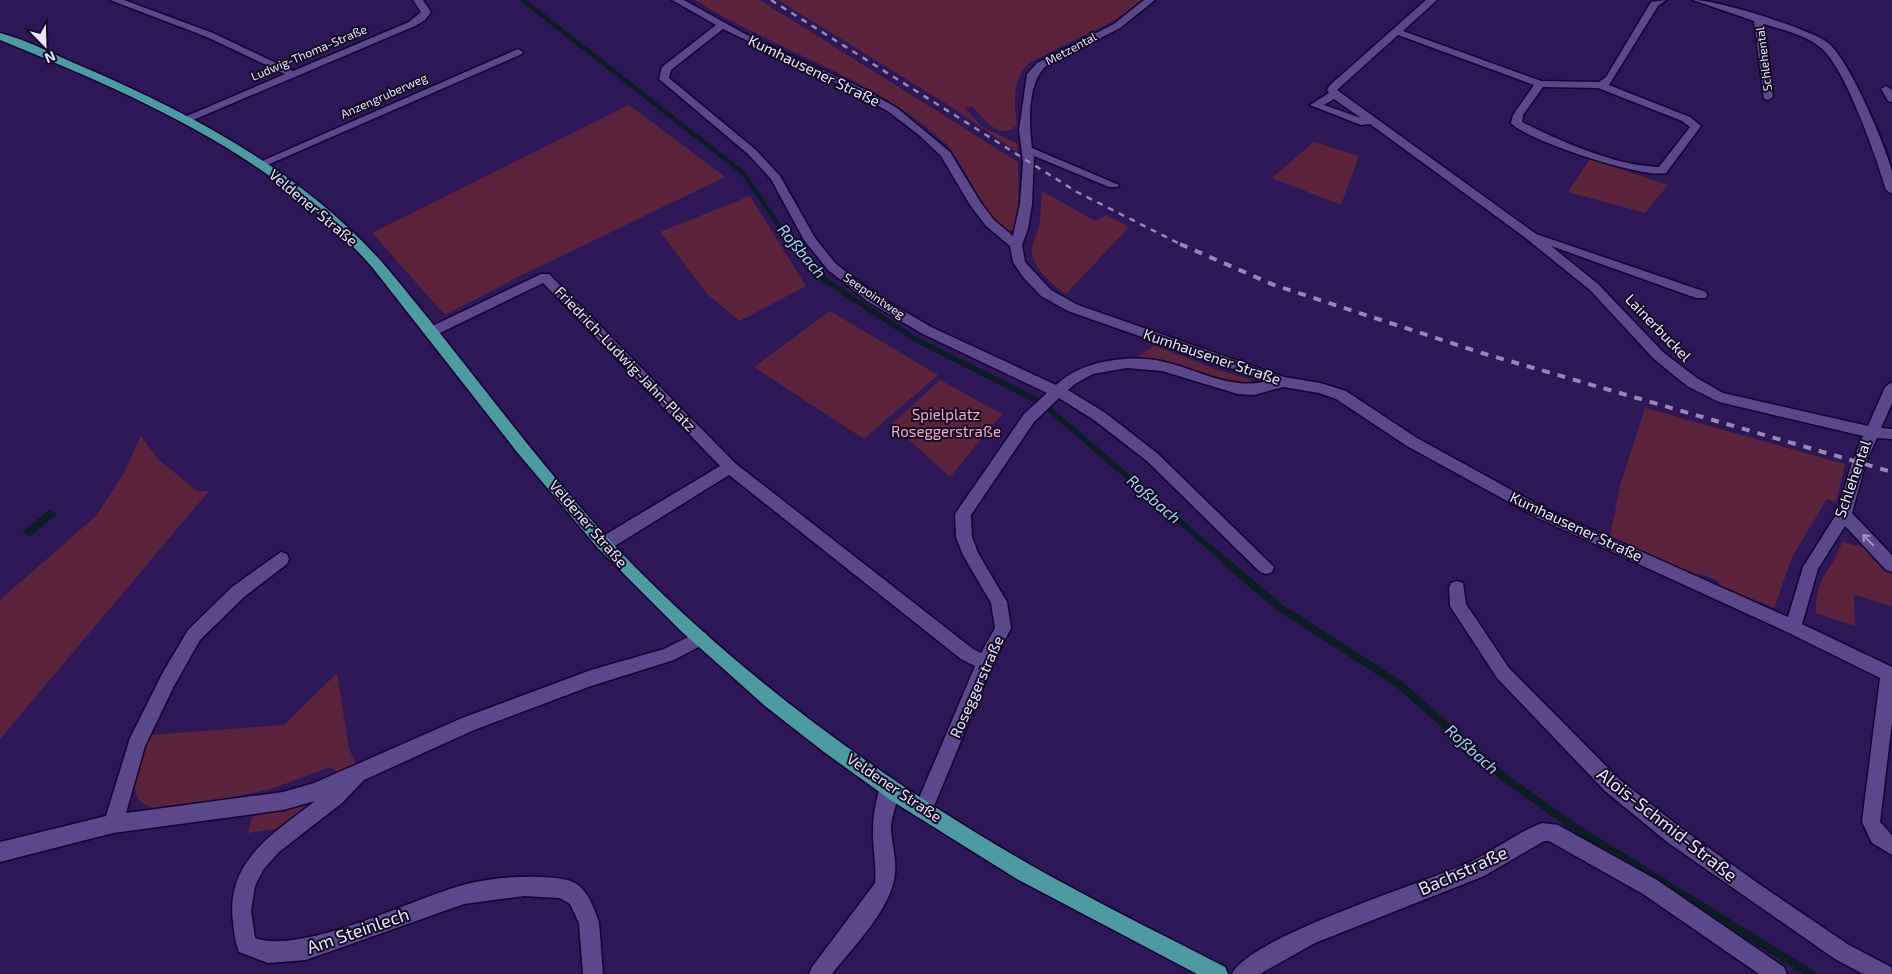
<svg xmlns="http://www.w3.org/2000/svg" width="1892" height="974" viewBox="0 0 1892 974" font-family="'Exo 2',sans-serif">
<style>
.green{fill:#5c233c}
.water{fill:#0c1b24}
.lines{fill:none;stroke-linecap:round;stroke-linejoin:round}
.stream-far2{stroke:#0c1b24;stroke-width:4.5}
.stream-far1{stroke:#0c1b24;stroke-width:5.5}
.stream{stroke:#0c1b24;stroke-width:8}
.street-casing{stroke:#160332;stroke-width:3}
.primary-casing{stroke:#160332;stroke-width:3}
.street{fill:#5b488b;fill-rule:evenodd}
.primary{fill:#4e9aa2;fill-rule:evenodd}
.rail-far1{stroke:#9588b1;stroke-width:2.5;stroke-dasharray:6 6;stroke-linecap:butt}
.rail{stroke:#9588b1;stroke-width:4;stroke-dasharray:8 8;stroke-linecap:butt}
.oneway{stroke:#a296c4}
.labels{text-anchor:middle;stroke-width:4;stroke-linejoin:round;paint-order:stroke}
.far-street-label{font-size:12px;fill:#e9e4fc;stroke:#130b26}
.street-label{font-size:15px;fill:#e9e4fc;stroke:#130b26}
.park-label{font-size:15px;fill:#f8a8c7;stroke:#130b26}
.water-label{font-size:16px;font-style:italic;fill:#a1d3f1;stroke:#130b26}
.near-street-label{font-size:18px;fill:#e9e4fc;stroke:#130b26}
</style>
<rect width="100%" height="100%" fill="#2e1756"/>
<g class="green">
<path d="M695 0H760L1018 162 1019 223 1016 228 1010 231C988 227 963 158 943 141 870 76 776 51 695 0Z"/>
<path d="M778 0H1141C1117 25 1078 36 1049 53 1042 57 1033 59 1028 64 1012 80 1014 105 1017 125 1001 142 983 119 973 107H964L982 127 1016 143 1018 146 1017 152 950 106Z"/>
<polygon points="629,105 725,177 516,278 445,315 372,233"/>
<polygon points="1314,142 1359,156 1341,205 1272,178"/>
<polygon points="1590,159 1668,185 1645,213 1568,192"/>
<path d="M1042 191 1095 221 1107 215 1129 227 1066 294C1053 285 1030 266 1032 249 1032 241 1038 234 1039 226 1041 214 1041 202 1042 191Z"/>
<polygon points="750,196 806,286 740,321 708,295 660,232"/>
<polygon points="830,311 938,375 864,439 754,367"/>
<path d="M1154 345 1215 369 1252 380C1238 390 1182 364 1164 360 1155 358 1146 358 1137 358Z"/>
<polygon points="940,380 1002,414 950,477 892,424"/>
<polygon points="1645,408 1845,464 1836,502 1827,499 1792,557 1774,608 1718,585 1719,581 1699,573 1698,577 1610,538 1620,486"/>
<polygon points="141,436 158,459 197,491 209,491 0,739 0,600 96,516 124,473"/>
<path d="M1842 542 1868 548 1892 570V606L1854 595 1855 626 1816 613C1815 576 1832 572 1842 542Z"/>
<path d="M337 673 349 749 358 767 339 773 331 767 271 789 220 800 155 808C118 801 142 757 151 735L284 725Z"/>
<polygon points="331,795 283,828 248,833 252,817"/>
</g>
<polygon class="water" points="49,510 57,514 30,536 22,532"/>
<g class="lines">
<polyline class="stream-far2" points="523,0 743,173 778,224 796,245"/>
<polyline class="stream-far1" points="795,244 825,280 915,339 1042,403 1228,563"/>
<polyline class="stream" points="1226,562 1279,607 1399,684 1506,779 1577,829 1811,974"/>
<defs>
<g id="street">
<polygon points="110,0 124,0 213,33 293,71 409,22 421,12 413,0 423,0 431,12 425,20 415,26 186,123 182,122 182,118 285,74 207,37"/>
<path d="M672 0H684L747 35 866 90 897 108 950 152 981 203 994 220 1013 236 1020 204 1023 162 1019 130 1027 74 1037 63 1114 24 1144 0H1155L1120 28 1045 67C1027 85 1029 124 1032 148L1119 185 1117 187H1109L1034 156 1032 204 1028 229 1022 245 1025 262 1051 290 1078 305 1284 377 1320 383 1346 391 1417 438 1548 510 1788 617 1803 567 1837 513 1852 462 1863 436 1719 402 1687 386 1654 359 1590 290 1523 236 1370 124 1361 125 1310 105 1329 93 1327 90 1330 85 1426 0H1437L1403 31 1541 81 1599 82 1606 77 1651 2 1666 0 1658 6 1609 85 1690 117 1701 126 1666 173C1643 179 1526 140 1511 123L1513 115 1534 85 1398 35 1337 90 1536 234 1706 292 1707 295 1706 298H1696L1551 246 1598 284 1664 353 1697 378 1723 393 1868 426 1885 387 1892 382V403L1881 428 1892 429V439L1877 438 1866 462 1852 513 1892 555V572L1886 570 1845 526 1818 569 1802 624 1892 667V722L1880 822 1892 835V855L1872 843 1862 822 1880 678 1787 632 1538 518 1407 446 1336 399 1319 393 1283 387 1254 395 1238 394 1162 371 1127 368 1093 374 1075 384 1068 390 1104 412 1157 453 1274 567 1272 572 1266 574 1260 572 1147 461 1094 420 1059 398 1034 422 971 515 972 537 978 553 1007 602 1011 628 992 666 930 816 923 819 916 816 914 810 975 666 961 659 729 475 610 549 604 550 598 549 596 544 598 539 720 466 543 283 436 335H426L424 332 426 329 541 274H549L735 463 973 649 981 653 995 628 991 603 963 555 956 537 955 514 1024 414 1047 393 921 333 867 301 828 270 804 240 771 179 748 154 659 79 662 67 716 25ZM723 29 858 94 889 112 919 135 941 156 970 205 986 226 1010 246 1013 262 1023 277 1041 296 1068 311 1267 381C1232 391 1197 369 1164 362 1144 357 1123 358 1103 362 1085 366 1070 372 1056 385L931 327 877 295 836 264 815 238 780 176 756 150 669 78 671 70ZM1543 87 1598 88 1682 121 1690 127 1659 167C1616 166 1560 141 1522 122L1523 115ZM1334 99 1361 118 1324 105Z"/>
<path d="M1693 0C1719 0 1806 28 1827 42 1848 57 1885 144 1892 171 1892 178 1892 186 1892 194L1886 190C1877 159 1845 67 1821 48 1806 35 1782 30 1764 24L1773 97 1768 100 1764 99 1754 21Z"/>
<polygon points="518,49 523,52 522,54 265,166 257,166 255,164"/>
<polygon points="1886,86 1892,90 1892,102 1888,101 1881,89"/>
<path d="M281 552 287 554 289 559 287 564 244 597 200 640 174 686 145 746 126 813 283 792 314 783 462 718 591 670 664 649 700 631 706 633 708 638 706 643 674 660 591 686 474 730 364 780 342 803 279 852 263 870 255 886 251 911 255 938C303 955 411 899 463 885 487 878 517 876 542 877 557 878 575 878 584 891 591 899 595 912 599 922L603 974H583L579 923 570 904 560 898 524 896 464 904 306 960 268 963 239 952C235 942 234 932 233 922 225 861 274 833 315 801L283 810 113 833 0 862V842L106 816 130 738 162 674 188 630 232 587Z"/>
<polygon points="1457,581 1463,583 1466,604 1509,668 1619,779 1681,828 1759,884 1849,945 1891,967 1892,974 1863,974 1835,959 1667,842 1605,791 1497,678 1450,606 1449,588 1451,583"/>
<path d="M889 779 896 782C902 796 892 812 891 827 891 843 897 858 895 874 892 908 853 947 832 974H809L812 967 875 883C877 864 872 847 873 828 873 814 877 795 882 782Z"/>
<path d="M1542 823 1558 825 1657 880 1784 967 1787 974H1759L1643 894 1549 841H1544L1484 876 1315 943 1260 974H1232C1247 938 1426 882 1468 863 1494 851 1516 833 1542 823Z"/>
</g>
<path id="primary" d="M0 33C27 40 55 55 81 66 191 113 300 171 381 261 467 362 542 472 635 567 751 684 885 781 1027 863 1092 900 1159 933 1225 967L1228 974H1197L1017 879 892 801 824 752 765 706 681 631 597 547 517 452 372 267C274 155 135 95 0 40Z"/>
</defs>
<use href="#street" class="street-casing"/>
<use href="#primary" class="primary-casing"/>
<use href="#street" class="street"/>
<use href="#primary" class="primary"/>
<polyline class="rail-far1" points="771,0 1077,192 1182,245"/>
<polyline class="rail" points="1180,244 1274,285 1482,353 1892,472"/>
</g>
<defs><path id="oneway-shaft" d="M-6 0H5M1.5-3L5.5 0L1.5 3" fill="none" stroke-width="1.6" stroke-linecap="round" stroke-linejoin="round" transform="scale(1.25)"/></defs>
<use class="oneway" href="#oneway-shaft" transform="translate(1868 540) rotate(-134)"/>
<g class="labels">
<g class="far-street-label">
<text transform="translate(1071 49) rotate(-28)" y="4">Metzental</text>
<text transform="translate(309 53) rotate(-23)" y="4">Ludwig-Thoma-Straße</text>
<text transform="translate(1764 59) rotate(-97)" y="4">Schlehental</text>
<text transform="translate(384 96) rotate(-24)" y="4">Anzengruberweg</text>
<text transform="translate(874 296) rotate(34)" y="4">Seepointweg</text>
</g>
<g class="street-label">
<text transform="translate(814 71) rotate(26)" y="5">Kumhausener Straße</text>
<text transform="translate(313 208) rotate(40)" y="5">Veldener Straße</text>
<text transform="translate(1658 328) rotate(46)" y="5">Lainerbuckel</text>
<text transform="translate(1212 357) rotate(19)" y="5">Kumhausener Straße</text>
<text transform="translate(625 359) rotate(46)" y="5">Friedrich-Ludwig-Jahn-Platz</text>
<text transform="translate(1853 479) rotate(-71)" y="5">Schlehental</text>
<text transform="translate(588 524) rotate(49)" y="5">Veldener Straße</text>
<text transform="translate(1576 527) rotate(25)" y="5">Kumhausener Straße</text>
<text transform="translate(977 687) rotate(-66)" y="5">Roseggerstraße</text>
<text transform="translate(894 788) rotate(34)" y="5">Veldener Straße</text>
</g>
<g class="park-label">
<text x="946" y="420">Spielplatz<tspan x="946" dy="17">Roseggerstraße</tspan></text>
</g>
<g class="water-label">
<text transform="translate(802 251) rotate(50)" y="6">Roßbach</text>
<text transform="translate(1154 499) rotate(41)" y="6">Roßbach</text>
<text transform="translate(1472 749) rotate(42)" y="6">Roßbach</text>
</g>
<g class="near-street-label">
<text transform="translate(1667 825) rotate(38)" y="6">Alois-Schmid-Straße</text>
<text transform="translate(1463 871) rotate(-24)" y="6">Bachstraße</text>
<text transform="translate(358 931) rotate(-19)" y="6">Am Steinlech</text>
</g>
</g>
<g transform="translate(45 45) rotate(157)" stroke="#130b26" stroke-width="4" paint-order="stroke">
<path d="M0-4L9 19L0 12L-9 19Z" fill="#e9e4fc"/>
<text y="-8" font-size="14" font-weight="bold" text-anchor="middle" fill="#e9e4fc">N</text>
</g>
</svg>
